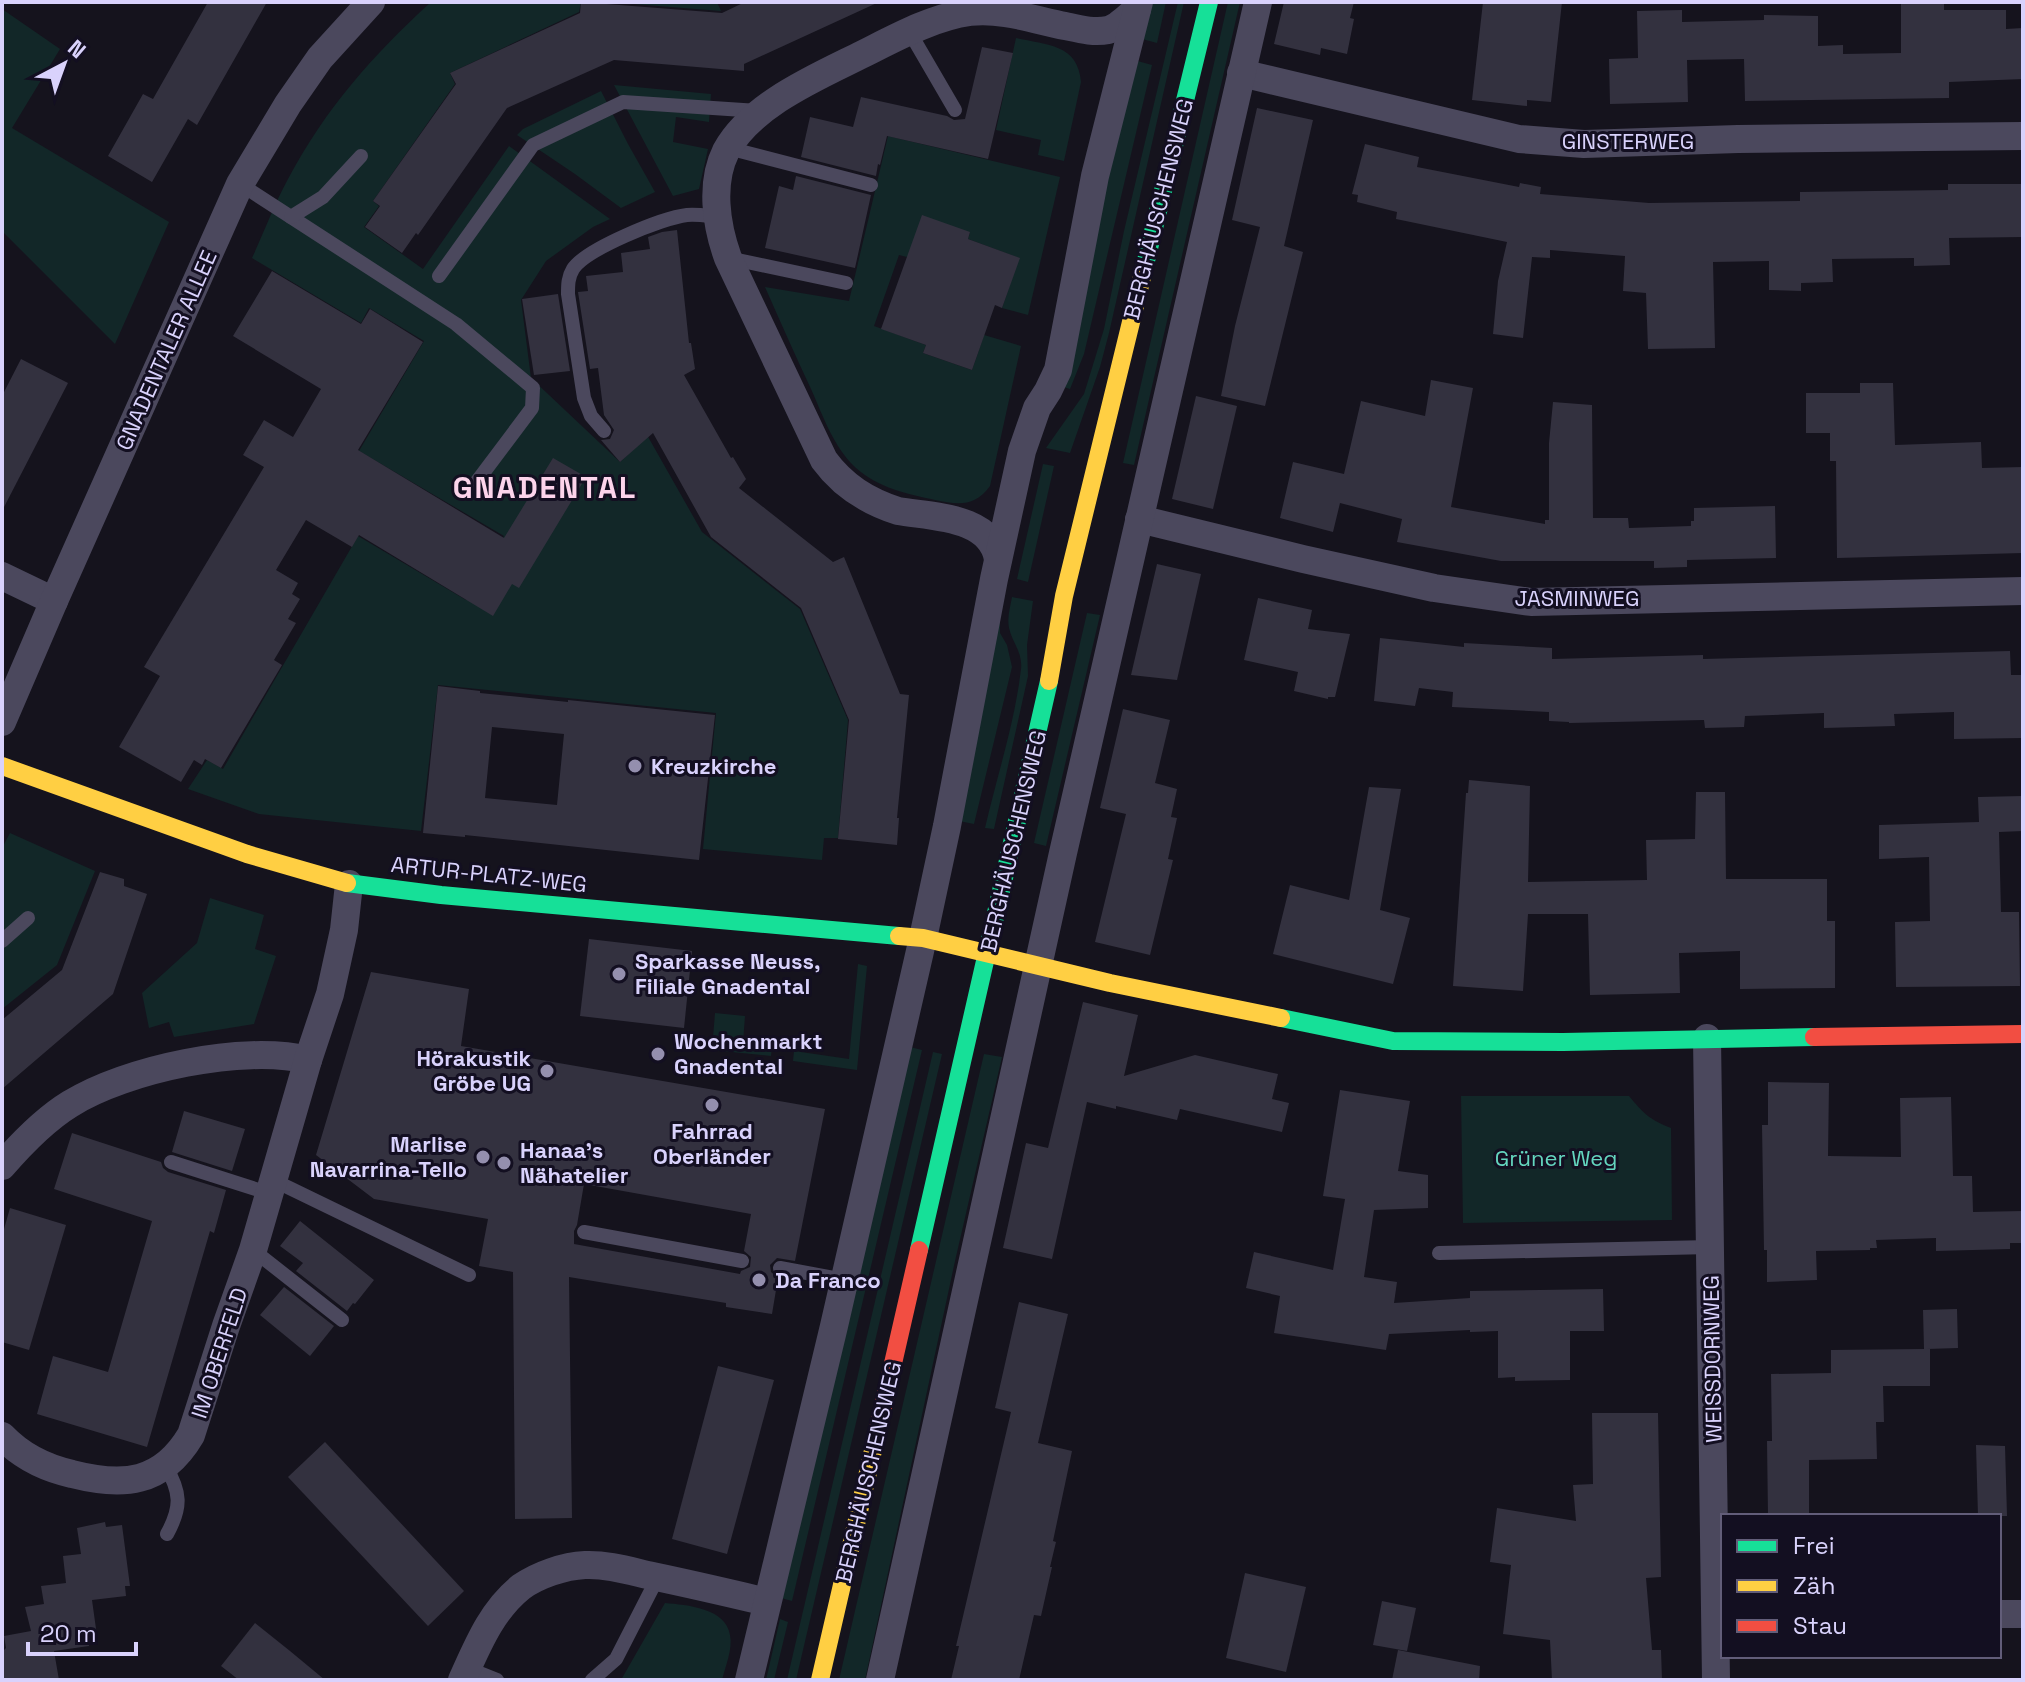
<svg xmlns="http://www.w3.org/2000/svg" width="2025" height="1682" viewBox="0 0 2025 1682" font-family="'Space Grotesk',sans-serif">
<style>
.green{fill:#122728}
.building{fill:#33313f;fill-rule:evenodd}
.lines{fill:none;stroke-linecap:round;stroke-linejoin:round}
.lane{stroke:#4b485d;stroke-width:14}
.street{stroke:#4b485d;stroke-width:28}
.fast{stroke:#16e098;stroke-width:18}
.slow{stroke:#ffcf43;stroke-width:18}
.jam{stroke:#f24e42;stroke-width:18}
.poi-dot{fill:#948fae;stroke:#130f21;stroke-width:3}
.labels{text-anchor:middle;stroke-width:6;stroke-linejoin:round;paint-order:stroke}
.street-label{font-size:22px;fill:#d9d2fc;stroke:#130f21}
.poi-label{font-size:22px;font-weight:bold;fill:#d9d2fc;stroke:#130f21;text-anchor:start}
.park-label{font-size:22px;fill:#64d6bf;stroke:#130f21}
.district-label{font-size:30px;font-weight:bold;letter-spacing:2px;fill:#fcd4eb;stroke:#130f21}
</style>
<rect width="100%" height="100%" fill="#15131d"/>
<g class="green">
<path d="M431 2H581L579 12 450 73 455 84 373 201 379 206 364 227 423 269 509 146 610 219 593 227 546 261 521 300 531 378 620 462 633 450 604 415 634 412 702 532 800 609 848 720 838 838H824L822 860 703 849 716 713 438 685 421 831 259 814 188 789 207 760 223 769 358 536 466 600 504 536 359 451 424 341 369 308 361 323 252 258C264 232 274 205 288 179 326 108 372 56 431 2Z"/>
<polygon points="608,2 717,2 721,11"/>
<polygon points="1150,2 1166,2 1157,43 1142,39"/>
<polygon points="1178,2 1184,2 1109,333 1100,367 1070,453 1046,448 1084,394 1104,329 1124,231"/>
<polygon points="1228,2 1240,2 1134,465 1123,463"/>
<polygon points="2,9 60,49 12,128 169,222 115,344 2,231"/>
<path d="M1016 38C1047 45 1078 44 1081 82L1064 161 1038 155 1041 140 996 130Z"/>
<polygon points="1134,60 1152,65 1084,354 1070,389 1060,386"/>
<polygon points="614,85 711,94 709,122 676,117 673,142 708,149 699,189 673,196"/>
<polygon points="601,91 628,144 655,192 621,208 575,174 517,135 523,129"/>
<path d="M888 136 1060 177 1028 315 1002 308 1019 258 968 239 970 232 907 257 899 255 874 326 926 345 923 353 972 370 984 335 1021 346 990 486C975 507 958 505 935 500 908 494 878 488 856 468 834 448 823 416 811 389 795 355 780 321 765 287L849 301Z"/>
<polygon points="1043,464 1054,466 1028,582 1017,579"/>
<path d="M1012 597 1033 601 1027 645 1028 676 994 829 985 828C997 776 1015 722 1021 669 1023 653 1012 642 1009 628 1007 617 1010 608 1012 597Z"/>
<polygon points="1087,613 1100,615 1046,846 1034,843"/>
<polygon points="1000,618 1000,633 1007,645 1012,667 974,824 959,821"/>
<polygon points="10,833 95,871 57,965 2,1009 2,848"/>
<polygon points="210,898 264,915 255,949 276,956 254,1024 174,1037 169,1022 149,1028 142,993 197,943"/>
<polygon points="858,964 867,966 857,1070 793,1061 794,1051 849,1059"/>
<polygon points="715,1013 745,1016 743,1043 772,1047 771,1056 712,1050"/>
<polygon points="910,1047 922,1050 792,1601 781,1598"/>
<polygon points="933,1052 942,1054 796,1680 787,1680"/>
<polygon points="984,1054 1002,1057 955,1261 865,1680 839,1680"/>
<path d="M1461 1096H1629C1643 1113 1650 1120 1671 1128L1672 1220 1463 1223Z"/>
<path d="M665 1603C687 1605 726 1608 730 1635 733 1649 725 1667 722 1680H621Z"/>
<polygon points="780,1619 788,1622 774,1680 766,1680"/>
</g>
<g class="building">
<polygon points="208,2 267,2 197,125 188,119 152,182 108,156 143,94 153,99"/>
<polygon points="581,2 722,13 745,2 879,2 744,64 744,71 614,60 507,108 418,235 416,233 402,253 365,227 380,206 373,201 456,84 450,73 580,13"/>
<polygon points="1284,2 1354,2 1350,18 1354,19 1347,54 1321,48 1320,55 1274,44"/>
<polygon points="1483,2 1562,2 1551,102 1527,100 1527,106 1472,100"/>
<polygon points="1901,2 1944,2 1944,10 2006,10 2006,29 2023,28 2023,79 1949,82 1949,98 1745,101 1744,59 1687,60 1688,102 1610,104 1609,59 1638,58 1637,11 1682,10 1682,22 1764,20 1764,15 1818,16 1818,46 1843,45 1843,54 1901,53"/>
<polygon points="982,47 1013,53 988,159 887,136 880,165 878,164 876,176 801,157 810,117 853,127 861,97 947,116 954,120 965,119"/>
<polygon points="1257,108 1313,120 1284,246 1303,252 1265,406 1221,396 1235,326 1260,227 1232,220"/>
<polygon points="1365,144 1419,157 1417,167 1519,187 1520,183 1541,187 1540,194 1649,203 1800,201 1800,192 1948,190 1948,184 2023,184 2023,237 1949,238 1950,265 1914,266 1914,258 1832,259 1833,282 1801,283 1801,291 1769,290 1769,261 1713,262 1715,348 1648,349 1646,293 1623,291 1625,256 1550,250 1550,258 1532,257 1523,338 1493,334 1498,281 1507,242 1396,219 1397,212 1357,202 1358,195 1352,194"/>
<polygon points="796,176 871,195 855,268 765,248 779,186 793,190"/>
<polygon points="922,215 970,232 968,239 1020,258 1002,308 995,305 972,370 923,353 926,345 881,329"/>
<polygon points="677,230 689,343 691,343 695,369 684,375 731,458 733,457 746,479 739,488 833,562 844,557 900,694 909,695 897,818 899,818 897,845 838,839 849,720 801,608 711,537 653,433 620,462 601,440 610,439 614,430 604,415 598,368 590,369 578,292 588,291 586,276 623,272 621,253 650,249 648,237 662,232"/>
<polygon points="272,271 361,324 370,309 423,342 358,450 504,538 553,458 586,477 519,588 512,584 493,616 359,535 352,547 306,520 276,570 298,583 292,594 300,599 288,619 296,623 274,660 282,665 221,768 205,759 202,765 194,760 181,782 119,747 160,676 144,667 264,467 243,455 264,420 293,437 321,389 233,336"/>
<polygon points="558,294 570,371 534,375 522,299"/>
<polygon points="21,359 68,383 2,511 2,396"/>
<polygon points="1431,380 1473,388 1451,507 1545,524 1545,520 1549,520 1549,443 1553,402 1592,405 1593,518 1628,518 1629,528 1691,526 1691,521 1694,521 1694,508 1775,506 1776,558 1687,560 1687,567 1654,568 1654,561 1501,561 1397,542 1402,519 1340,503 1333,532 1280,518 1293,462 1344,474 1361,401 1425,416"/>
<polygon points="1860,383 1893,383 1895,445 1981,442 1982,468 2023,467 2023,553 1837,558 1836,461 1830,461 1830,433 1806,433 1806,393 1860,393"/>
<polygon points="1196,396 1237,406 1213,509 1172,499"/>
<polygon points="1157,564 1201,574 1177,680 1131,675"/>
<polygon points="1258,598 1312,610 1308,629 1350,634 1335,697 1328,697 1328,699 1294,691 1298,672 1244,660"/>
<polygon points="1380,638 1464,647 1464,643 1552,648 1552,659 1703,655 1703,659 2010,651 2011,675 2023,675 2023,738 1954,739 1954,712 1894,714 1895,726 1824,728 1824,713 1745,716 1744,727 1705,728 1704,720 1569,723 1569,722 1549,721 1549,712 1452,707 1453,692 1419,688 1415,706 1374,701"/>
<path d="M438 686 480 691V693L568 702V700L715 715 699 860 465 835V837L423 833ZM492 727 564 734 557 805 485 798Z"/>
<polygon points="1123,709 1170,720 1155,783 1177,789 1171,817 1177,818 1168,859 1173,860 1150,955 1095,942 1126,814 1100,808"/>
<polygon points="1469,780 1530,786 1528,882 1647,880 1646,840 1695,839 1696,792 1725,792 1726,879 1827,879 1827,921 1835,921 1835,988 1740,989 1740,951 1679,953 1680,993 1590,995 1588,914 1528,914 1523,991 1453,986 1466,793 1468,793"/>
<polygon points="1369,787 1401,789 1380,910 1410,918 1393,984 1273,954 1290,885 1349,900"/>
<polygon points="2023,796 2023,831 1999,832 2001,912 2019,912 2020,986 1896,987 1895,922 1930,921 1929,857 1879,859 1879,825 1979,822 1978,797"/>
<polygon points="100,872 124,879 124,886 147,894 113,994 2,1089 2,1020 62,970"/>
<polygon points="589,939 692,951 684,1028 580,1016"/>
<path d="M371 972 469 989 461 1046 825 1109 795 1261 777 1258 770 1265 771 1272 778 1278 772 1314 726 1307V1303L569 1277 572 1518 515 1519 513 1272 479 1266 488 1219 374 1199 316 1155ZM584 1184 751 1214 744 1251 751 1257 750 1267 741 1271 740 1274 574 1244V1231L577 1225Z"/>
<polygon points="1083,1002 1138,1015 1124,1076 1195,1055 1278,1074 1272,1099 1289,1103 1282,1132 1180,1109 1177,1120 1116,1106 1116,1109 1087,1102 1052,1259 1003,1248 1026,1143 1048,1148"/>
<polygon points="1768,1082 1829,1083 1828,1156 1901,1157 1900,1098 1951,1097 1953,1176 1972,1176 1973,1212 2023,1211 2023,1243 2010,1243 2010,1249 1936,1251 1936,1238 1876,1240 1877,1248 1870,1248 1870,1250 1816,1251 1817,1280 1767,1282 1767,1250 1764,1250 1762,1125 1768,1125"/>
<polygon points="1340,1090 1410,1101 1398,1171 1428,1175 1428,1208 1374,1210 1364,1277 1397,1282 1394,1303 1470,1298 1470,1291 1603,1289 1604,1331 1570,1331 1570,1380 1515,1381 1515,1377 1498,1378 1498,1331 1470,1332 1470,1330 1389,1334 1386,1350 1274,1333 1280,1296 1246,1288 1254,1252 1333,1270 1345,1199 1323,1196"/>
<polygon points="184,1111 245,1129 232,1171 172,1152"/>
<polygon points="72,1133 161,1162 163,1168 168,1172 226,1190 214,1233 210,1231 147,1447 37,1414 53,1356 108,1372 152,1221 54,1189"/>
<polygon points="10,1208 66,1225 29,1350 2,1342 2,1236"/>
<polygon points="300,1221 374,1280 355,1304 353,1303 347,1311 296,1271 303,1263 280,1246"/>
<polygon points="284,1287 334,1326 310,1356 260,1315"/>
<polygon points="1019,1302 1068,1314 1038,1443 1072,1451 1053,1541 1056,1542 1050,1567 1052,1567 1041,1616 1034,1615 1019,1680 951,1680 959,1646 956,1646 1011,1412 995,1408"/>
<polygon points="1957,1309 1958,1348 1927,1349 1930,1349 1930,1386 1883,1386 1884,1422 1876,1422 1877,1459 1809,1460 1809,1516 1768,1516 1767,1441 1772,1441 1771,1374 1831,1373 1831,1350 1924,1349 1923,1310"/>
<polygon points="718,1366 774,1380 727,1554 672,1539"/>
<polygon points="1592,1413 1658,1413 1661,1577 1646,1578 1652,1650 1661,1650 1662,1680 1552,1680 1550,1640 1503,1634 1511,1565 1490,1562 1497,1508 1576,1521 1573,1485 1593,1484"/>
<polygon points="325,1442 464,1591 428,1626 288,1477"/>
<polygon points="1976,1445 2005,1446 2007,1516 1978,1516"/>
<polygon points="105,1522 106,1527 122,1525 130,1586 125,1586 126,1596 92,1600 97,1636 88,1637 89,1646 54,1651 59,1680 2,1680 2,1652 6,1648 4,1636 31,1631 25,1607 44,1604 41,1586 66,1583 63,1556 81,1554 77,1528"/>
<polygon points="1245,1573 1306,1587 1286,1672 1226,1658"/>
<polygon points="1382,1601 1416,1608 1407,1651 1373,1645"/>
<polygon points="255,1623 290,1651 325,1680 239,1680 221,1666"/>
<polygon points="1398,1650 1480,1666 1479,1680 1392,1680"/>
</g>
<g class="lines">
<g class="lane">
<polyline points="909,31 955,110"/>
<polyline points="728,148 871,185"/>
<polyline points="240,184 456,324 533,388 532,408 475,484"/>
<polyline points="291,217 323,197 361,156"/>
<polyline points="728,258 846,283"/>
<polyline points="439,276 533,145 623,102 758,111"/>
<path d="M604 431 591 416 584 398 568 294C568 285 568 277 573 269 586 249 662 218 687 215 697 214 708 216 718 217"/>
<polyline points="2,941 28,918"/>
<polyline points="171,1162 271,1194"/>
<polyline points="275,1181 469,1275"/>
<polyline points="584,1232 742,1261"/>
<polyline points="253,1250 342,1320"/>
<polyline points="1439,1253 1711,1247"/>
<polyline points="780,1268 845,1280"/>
<path d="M165 1465C181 1492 182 1507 167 1534"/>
<polyline points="467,1668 497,1680"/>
<polyline points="592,1680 616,1659 658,1577"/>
</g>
<g class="street">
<polyline points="1241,73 1519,139 1584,144 1738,139 2023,136"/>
<polyline points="1139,519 1303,559 1434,588 1531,602 2023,591"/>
<path d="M998 559C991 516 932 517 898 511 867 501 843 486 824 460L728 258C716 225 710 183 726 151 752 104 817 77 863 54 895 38 933 17 970 12 1001 8 1035 20 1065 26 1079 29 1094 33 1108 30 1117 28 1129 16 1137 9"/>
<polyline points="2,576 54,601"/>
<polyline points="2,722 54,601 240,184 288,104 320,58 371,2"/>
<polyline points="1707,1038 1716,1680"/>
<path d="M2 1166C22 1143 44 1120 70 1104 126 1069 244 1044 308 1060"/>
<path d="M2 1436C21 1456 45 1468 72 1474 123 1487 162 1484 191 1435L226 1326 253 1250 308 1060 330 994 344 930 349 884"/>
<polyline points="1999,1614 2023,1614"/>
<path d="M462 1680C477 1647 491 1611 521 1587 538 1575 564 1566 585 1565 607 1564 630 1571 652 1576 690 1584 729 1593 767 1602"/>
<polyline points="749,1680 834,1326 923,938 947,826 994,579 1022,451 1037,408 1048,391 1058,370 1095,176 1139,2"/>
<polyline points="880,1680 1063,853 1258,2"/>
</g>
<g class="fast">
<polyline points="1143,273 1209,2"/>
<polyline points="347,883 441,895 899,936"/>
<polyline points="1281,1018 1393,1041 1563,1042 1814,1037"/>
<polyline points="919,1250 1049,681"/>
</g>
<g class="slow">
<polyline points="1049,681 1064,596 1143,273"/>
<polyline points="2,766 247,854 347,883"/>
<polyline points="899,936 923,938 1110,983 1281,1018"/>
<polyline points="820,1680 875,1442"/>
</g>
<g class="jam">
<polyline points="1814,1037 2023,1034"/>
<polyline points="875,1442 919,1250"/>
</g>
</g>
<g class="poi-dot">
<circle cx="635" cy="766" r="8"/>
<circle cx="619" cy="974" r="8"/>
<circle cx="658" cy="1054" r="8"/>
<circle cx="547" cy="1071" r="8"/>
<circle cx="712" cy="1105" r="8"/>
<circle cx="483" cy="1157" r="8"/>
<circle cx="504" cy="1163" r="8"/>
<circle cx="759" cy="1280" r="8"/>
</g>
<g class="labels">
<g class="street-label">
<text x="1628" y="149">GINSTERWEG</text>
<text transform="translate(1158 209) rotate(-76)" y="8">BERGHÄUSCHENSWEG</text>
<text transform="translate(166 350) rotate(-66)" y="8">GNADENTALER ALLEE</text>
<text x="1577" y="606">JASMINWEG</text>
<text transform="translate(1013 841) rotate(-77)" y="8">BERGHÄUSCHENSWEG</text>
<text transform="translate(489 874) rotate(6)" y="8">ARTUR-PLATZ-WEG</text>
<text transform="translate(219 1353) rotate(-72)" y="8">IM OBERFELD</text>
<text transform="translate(1712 1359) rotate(-91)" y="8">WEISSDORNWEG</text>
<text transform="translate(868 1472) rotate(-77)" y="8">BERGHÄUSCHENSWEG</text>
</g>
<g class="poi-label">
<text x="651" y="774">Kreuzkirche</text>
<text x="635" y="969">Sparkasse Neuss,<tspan x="635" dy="25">Filiale Gnadental</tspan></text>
<text x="674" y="1049">Wochenmarkt<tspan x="674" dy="25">Gnadental</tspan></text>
<text x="531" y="1066" text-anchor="end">Hörakustik<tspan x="531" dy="25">Gröbe UG</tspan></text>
<text x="712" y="1139" text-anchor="middle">Fahrrad<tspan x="712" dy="25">Oberländer</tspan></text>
<text x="467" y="1152" text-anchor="end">Marlise<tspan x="467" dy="25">Navarrina-Tello</tspan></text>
<text x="520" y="1158">Hanaa's<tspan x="520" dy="25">Nähatelier</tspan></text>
<text x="775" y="1288">Da Franco</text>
</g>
<g class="park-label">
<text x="1556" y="1166">Grüner Weg</text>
</g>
<g class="district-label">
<text x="545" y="498">GNADENTAL</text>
</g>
</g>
<rect width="2025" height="1682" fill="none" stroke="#d9d2fc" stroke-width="8"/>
<rect x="1721" y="1514" width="280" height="144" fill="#130f21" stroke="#625d79" stroke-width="2"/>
<rect x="1737" y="1540" width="40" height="12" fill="#16e098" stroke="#625d79" stroke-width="2"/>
<text x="1793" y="1554" font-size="24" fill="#d9d2fc">Frei</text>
<rect x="1737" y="1580" width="40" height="12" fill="#ffcf43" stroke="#625d79" stroke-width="2"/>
<text x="1793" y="1594" font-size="24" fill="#d9d2fc">Zäh</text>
<rect x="1737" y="1620" width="40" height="12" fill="#f24e42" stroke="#625d79" stroke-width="2"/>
<text x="1793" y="1634" font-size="24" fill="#d9d2fc">Stau</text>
<g transform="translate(64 64) rotate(41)" stroke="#130f21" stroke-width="6" paint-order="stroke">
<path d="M0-6L14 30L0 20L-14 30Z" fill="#d9d2fc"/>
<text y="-12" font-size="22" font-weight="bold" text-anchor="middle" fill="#d9d2fc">N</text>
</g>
<path d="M28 1642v12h108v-12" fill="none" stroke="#d9d2fc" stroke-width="4"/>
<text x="40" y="1642" font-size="24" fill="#d9d2fc" stroke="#130f21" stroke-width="6" paint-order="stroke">20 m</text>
</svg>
